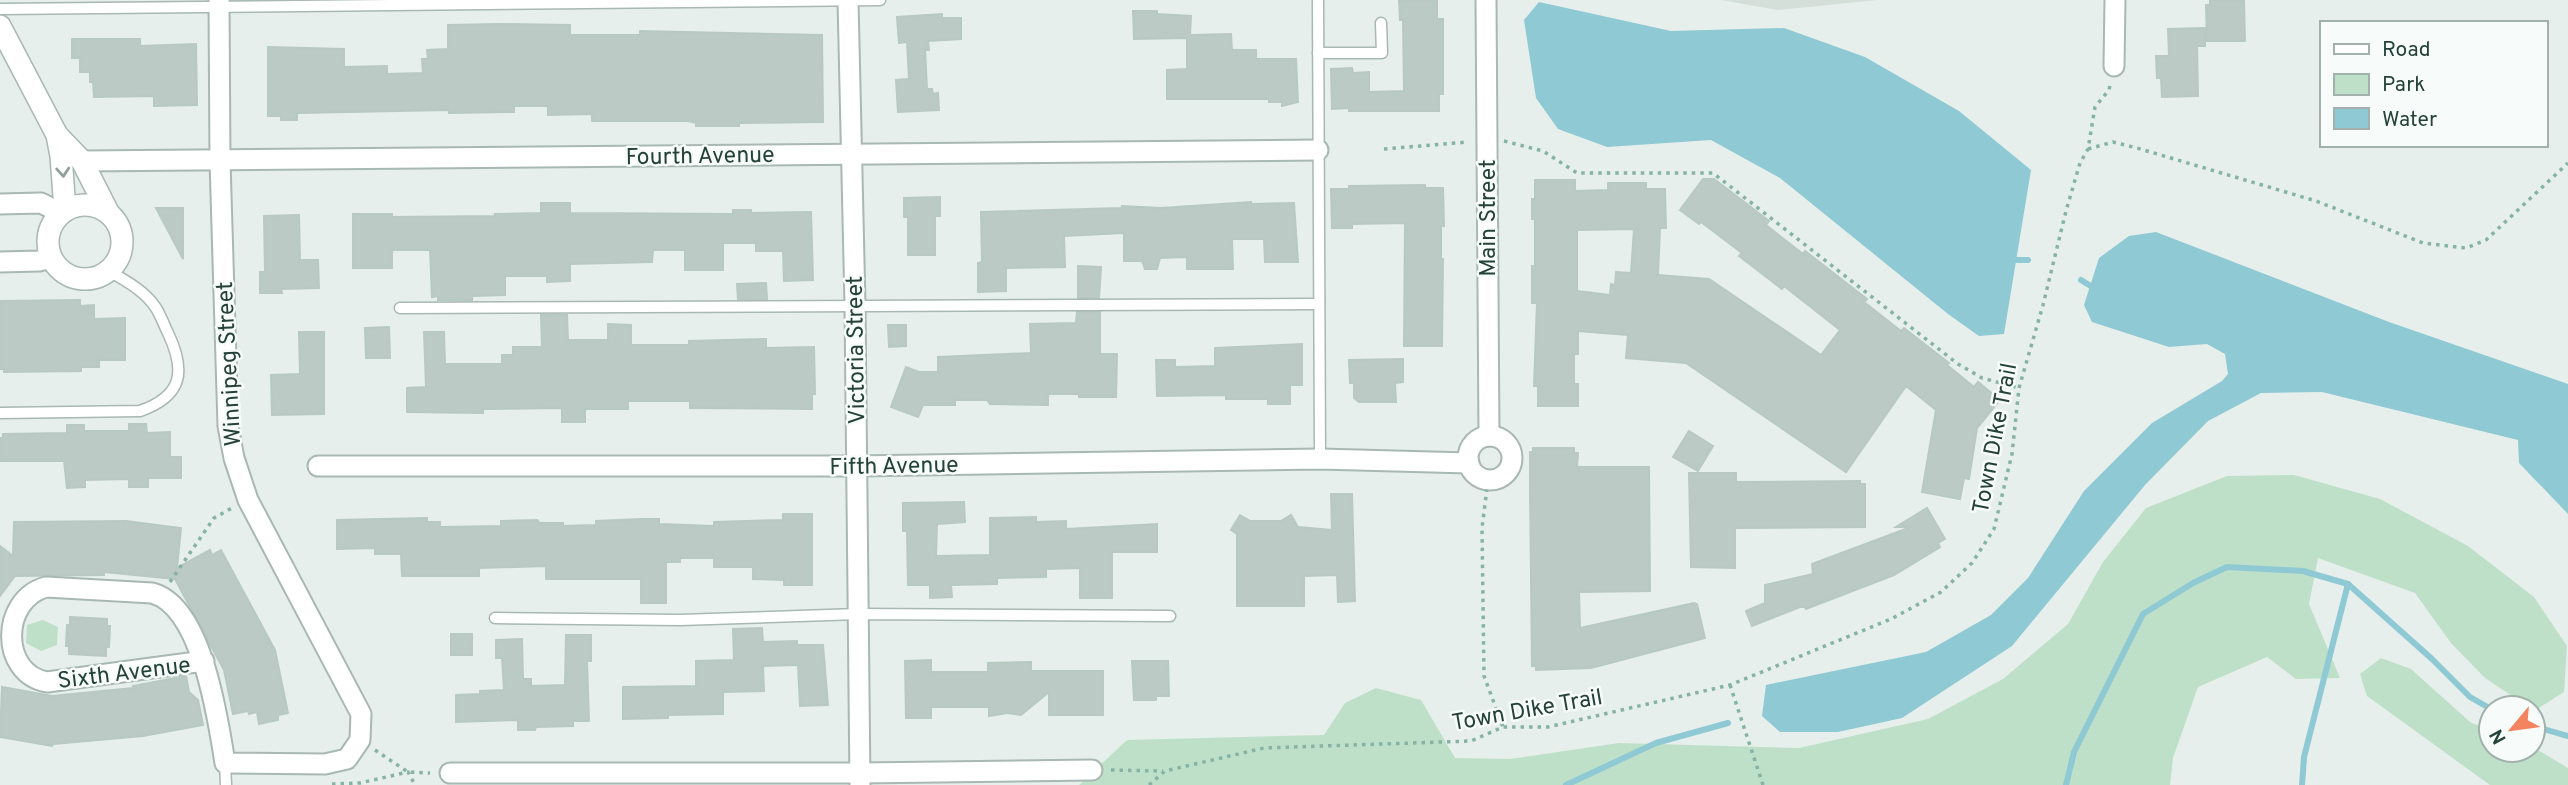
<svg xmlns="http://www.w3.org/2000/svg" width="2568" height="785" viewBox="0 0 2568 785" font-family="Overpass,sans-serif">
<style>
.built{fill:#d4dfda}
.green{fill:#bfe0c8}
.water{fill:#8ec9d4}
.lines{fill:none;stroke-linecap:round;stroke-linejoin:round}
.stream{stroke:#8ec9d4;stroke-width:6}
.building{fill:#bbcac4;stroke:#b8c9c2;stroke-width:2;fill-rule:evenodd}
.service-casing{stroke:#a8b8b2;stroke-width:13}
.minor-casing{stroke:#a8b8b2;stroke-width:23}
.tertiary-casing{stroke:#a8b8b2;stroke-width:24}
.path{stroke:#86b3a5;stroke-width:3.5;stroke-dasharray:3.5 5;stroke-linecap:butt}
.service{stroke:#fff;stroke-width:10}
.minor{stroke:#fff;stroke-width:19}
.tertiary{stroke:#fff;stroke-width:21}
.oneway{stroke:#92a09c}
.labels{text-anchor:middle;stroke-width:5;stroke-linejoin:round;paint-order:stroke}
.street-label{font-size:23px;fill:#24423a;stroke:#f7fbf9}
</style>
<rect width="100%" height="100%" fill="#e6efeb"/>
<polygon class="built" points="1721,0 1878,0 1777,10"/>
<g class="green">
<polygon points="2294,475 2380,499 2468,546 2534,597 2567,646 2564,692 2539,708 2515,698 2485,678 2451,643 2415,593 2318,558 2309,604 2340,678 2296,679 2267,657 2198,687 2173,758 2170,785 1079,785 1127,740 1324,735 1345,703 1376,688 1421,700 1455,758 1510,759 1619,743 1799,748 1928,719 2003,679 2068,624 2103,562 2146,508 2227,476"/>
<polygon points="43,620 58,627 57,645 41,651 26,643 27,625"/>
<polygon points="2381,658 2411,669 2470,722 2491,731 2491,750 2533,750 2533,747 2568,768 2568,785 2490,785 2367,696 2360,674"/>
</g>
<g class="water">
<polygon points="1539,2 1671,31 1784,28 1865,57 1959,111 2031,170 2004,334 1979,336 1948,314 1780,178 1711,140 1607,147 1558,129 1536,98 1524,20"/>
<polygon points="2156,232 2389,322 2568,384 2568,514 2519,463 2518,440 2322,392 2261,393 2208,421 2145,485 2012,646 1902,718 1838,732 1780,732 1762,716 1766,685 1926,652 1991,615 2028,578 2084,491 2152,423 2222,381 2228,374 2225,354 2207,344 2169,347 2092,322 2084,305 2099,258 2129,236"/>
</g>
<g class="lines">
<g class="stream">
<polyline points="2009,260 2028,260"/>
<polyline points="2081,280 2097,290"/>
<polyline points="2533,726 2568,736"/>
<polyline points="1566,785 1656,743 1728,723"/>
<polyline points="2066,785 2074,752 2143,614 2193,583 2227,567 2303,571 2348,584 2432,659 2470,697 2491,709"/>
<polyline points="2302,785 2304,757 2348,584"/>
</g>
</g>
<g class="building">
<polygon points="1437,0 1437,19 1443,19 1443,94 1439,94 1439,111 1349,111 1349,108 1332,109 1331,69 1352,68 1353,73 1369,72 1369,92 1404,91 1403,20 1400,20 1399,1"/>
<polygon points="2210,0 2244,0 2245,41 2207,41 2206,5 2210,5"/>
<polygon points="1133,11 1157,11 1157,14 1191,16 1190,35 1231,34 1232,50 1256,50 1256,59 1296,59 1298,102 1282,106 1282,102 1269,102 1269,99 1167,99 1167,70 1187,69 1187,38 1134,39"/>
<polygon points="942,14 942,18 961,18 961,39 928,41 929,50 925,50 927,89 932,89 933,94 938,93 939,110 898,112 896,80 909,79 907,42 899,43 897,17"/>
<polygon points="500,24 570,25 570,35 640,35 640,31 822,35 823,122 739,123 739,126 696,126 696,123 688,121 592,121 592,114 548,115 548,106 514,106 514,112 449,113 449,110 297,113 297,120 281,120 281,116 268,116 268,47 344,49 344,67 387,66 387,74 423,73 422,59 428,59 427,50 448,49 448,25"/>
<polygon points="2205,28 2205,46 2197,46 2198,96 2162,97 2161,78 2157,78 2156,56 2169,56 2168,29"/>
<polygon points="72,39 140,39 140,46 196,44 197,105 154,106 154,96 94,97 93,82 90,82 90,72 80,72 80,58 72,58"/>
<path d="M1703 179H1714L1769 221 1766 225 1803 254 1805 251 1867 299 1864 302 1901 331 1904 328 1949 363 1947 365 1974 387 1978 382 2000 400 1977 428 1969 479 1964 478 1960 499 1922 492 1936 410 1906 386 1846 472 1686 363 1626 358 1628 335 1578 331V354H1574V384H1578V406H1538V386H1534L1537 303H1532V266H1535V219H1532V199H1535V180H1575V191L1608 190V183H1646V189H1665L1666 228H1660L1658 275 1709 279 1821 355 1840 330 1784 286 1782 289 1739 256 1742 253 1701 222 1699 224 1680 210ZM1634 229 1631 273 1616 272 1615 285 1611 284 1610 295 1577 291V230Z"/>
<polygon points="1425,185 1425,188 1443,188 1444,226 1441,226 1441,259 1443,259 1442,346 1404,346 1405,223 1352,224 1352,228 1332,228 1331,189 1349,189 1349,186"/>
<polygon points="940,197 940,216 935,216 935,255 908,255 908,217 904,217 904,198"/>
<polygon points="1251,202 1251,204 1294,203 1298,262 1265,262 1264,239 1232,239 1233,269 1187,269 1187,257 1160,258 1157,269 1145,269 1142,261 1124,261 1124,233 1064,236 1065,267 1006,268 1006,291 978,292 978,263 982,262 981,212 1122,208 1122,206 1161,208"/>
<polygon points="541,203 570,203 570,213 733,214 733,210 751,210 751,213 811,212 813,280 784,281 783,251 756,251 756,243 723,243 723,270 685,270 685,250 653,250 652,262 570,264 570,281 547,282 547,276 505,276 505,295 472,296 472,300 438,300 438,296 432,297 430,250 392,250 392,268 353,268 353,214 392,214 392,217 495,216 495,214 541,213"/>
<polygon points="156,208 183,208 183,259"/>
<polygon points="299,215 300,260 318,260 319,288 281,289 282,293 260,293 260,272 265,272 264,216"/>
<polygon points="1078,266 1101,267 1099,298 1078,298"/>
<polygon points="766,283 767,299 738,299 737,284"/>
<polygon points="80,300 80,306 94,305 94,319 125,318 125,360 99,360 99,367 81,367 81,371 4,372 4,369 0,369 1,301"/>
<polygon points="1077,312 1100,312 1100,354 1117,354 1116,397 1079,397 1079,394 1048,394 1048,405 990,404 987,400 955,400 955,405 923,405 918,417 891,407 906,367 919,372 938,372 938,357 1031,353 1030,324 1076,323"/>
<polygon points="541,315 567,315 568,340 608,340 608,324 631,325 631,345 689,345 689,341 766,339 766,348 814,347 815,394 812,394 812,409 690,408 690,401 628,401 628,409 585,409 585,422 562,422 562,408 483,409 483,413 407,412 407,388 426,387 424,332 444,332 445,364 502,364 502,355 513,355 513,347 542,347"/>
<polygon points="888,325 906,325 906,346 889,347"/>
<polygon points="389,327 390,358 366,358 365,328"/>
<polygon points="299,332 324,332 324,414 272,415 271,375 300,374"/>
<polygon points="1302,344 1302,385 1290,385 1290,404 1268,404 1268,399 1226,399 1226,395 1157,396 1156,360 1175,360 1175,367 1215,366 1215,348"/>
<polygon points="1403,359 1403,382 1395,383 1396,402 1359,402 1354,398 1354,383 1350,383 1349,360"/>
<polygon points="129,424 146,424 147,433 170,432 170,457 181,457 181,478 148,478 148,487 129,487 129,479 85,480 85,487 67,488 64,461 0,461 0,438 3,438 3,434 67,433 67,425 84,425 84,431 129,431"/>
<polygon points="1689,431 1713,446 1698,471 1673,457"/>
<polygon points="1533,448 1574,448 1574,453 1578,453 1577,467 1649,467 1650,591 1579,592 1580,628 1694,603 1697,604 1705,638 1591,668 1536,670 1536,666 1532,666 1530,487 1530,452 1533,452"/>
<polygon points="1689,473 1736,473 1736,482 1860,481 1860,484 1865,484 1865,527 1735,528 1735,568 1691,567"/>
<polygon points="1331,494 1352,494 1355,601 1338,602 1337,575 1304,576 1304,606 1237,606 1237,534 1231,530 1240,515 1250,521 1281,521 1291,515 1298,527 1332,530"/>
<polygon points="964,502 965,522 937,524 936,556 990,555 990,518 1036,517 1036,522 1066,521 1066,529 1157,524 1157,552 1112,552 1112,598 1080,598 1080,568 1046,569 1046,577 997,578 997,584 951,585 952,597 930,598 930,585 908,585 907,531 903,531 903,503"/>
<polygon points="1927,508 1945,539 1938,543 1940,547 1894,575 1806,609 1805,607 1800,607 1752,626 1746,611 1765,603 1765,585 1813,574 1812,564 1911,527 1896,527"/>
<polygon points="783,514 812,514 812,585 784,585 784,580 753,579 753,567 714,567 714,558 680,558 680,562 666,562 666,603 641,603 641,579 546,579 546,566 479,568 479,576 402,576 401,554 375,554 375,548 337,549 337,520 427,518 427,522 440,522 440,527 501,526 501,521 537,520 540,523 563,523 563,526 596,525 596,521 642,519 659,519 659,524 714,526 714,522 783,520"/>
<polygon points="126,521 181,528 177,568 210,550 212,555 221,550 275,650 288,713 278,715 278,720 259,724 257,712 249,714 248,711 233,714 224,670 175,579 104,572 104,575 15,576 0,596 0,546 13,556 14,522"/>
<polygon points="70,617 107,619 107,626 110,626 109,647 106,647 106,656 69,654 69,646 66,646 67,625 70,625"/>
<polygon points="762,628 763,642 797,641 797,645 823,645 828,705 800,706 798,665 763,666 764,691 723,692 723,714 668,715 668,718 623,719 623,687 696,686 696,661 734,660 733,629"/>
<rect x="451" y="634" width="21" height="21"/>
<polygon points="566,635 591,635 591,661 587,661 589,721 573,721 573,726 536,727 535,730 518,730 518,720 456,722 456,695 480,694 480,691 504,690 502,658 496,658 496,640 522,639 523,679 531,679 531,686 565,685"/>
<polygon points="931,660 931,672 988,672 988,663 1031,662 1031,671 1103,671 1103,715 1049,715 1049,692 1021,715 1007,713 989,716 989,707 931,707 931,718 906,718 905,661"/>
<polygon points="1132,661 1168,661 1169,696 1156,696 1156,700 1134,700"/>
<polygon points="186,676 189,692 198,700 203,725 143,736 53,744 52,746 0,737 2,687 52,696 133,688 133,686"/>
</g>
<g class="lines">
<defs>
<g id="service">
<polyline points="1318,0 1320,459"/>
<polyline points="0,9 880,0"/>
<polyline points="1318,53 1382,53 1381,23"/>
<polyline points="400,308 1319,304"/>
<path d="M0 413 140 411C183 396 186 371 168 333 164 325 161 316 156 308 145 291 126 281 109 271"/>
<polyline points="495,618 680,620 858,614 1170,616"/>
<polyline points="225,763 226,785"/>
</g>
<g id="minor">
<polyline points="848,0 855,305 860,785"/>
<polyline points="1486,0 1489,436"/>
<polyline points="2114,66 2115,0"/>
<polyline points="82,161 1318,150"/>
<polyline points="0,204 41,203 61,213"/>
<polyline points="0,262 39,261 51,258"/>
<circle cx="1490" cy="458" r="22"/>
<polyline points="318,466 856,466 1320,459 1469,463"/>
<path d="M204 661 47 682C0 674 0 600 46 587L152 593C202 606 218 719 225 763L325 764 347 759 360 740 361 714 248 500 234 458 228 426 220 161 219 0"/>
<polyline points="450,773 860,773 1092,770"/>
</g>
<g id="tertiary">
<polyline points="0,26 57,135 61,156 65,210"/>
<polyline points="57,135 82,161 108,212"/>
<circle cx="85" cy="242" r="37"/>
</g>
</defs>
<use href="#service" class="service-casing"/>
<use href="#minor" class="minor-casing"/>
<use href="#tertiary" class="tertiary-casing"/>
<g class="path">
<polyline points="1504,141 1543,151 1577,173 1713,173 1958,364 1982,378 2019,388"/>
<polyline points="1384,149 1468,142"/>
<polyline points="2088,149 2113,142 2137,148 2316,201 2423,243 2466,248 2486,240 2568,163"/>
<polyline points="1488,480 1482,528 1484,676 1503,727"/>
<polyline points="170,582 214,518 232,508"/>
<polyline points="1730,685 1763,785"/>
<polyline points="375,750 408,772 430,773"/>
<polyline points="1111,770 1163,771"/>
<polyline points="332,784 360,783 408,772 415,785"/>
<polyline points="1149,785 1165,771 1264,748 1471,741 1503,727 1548,727 1730,685 1891,619 1941,592 1972,563 1994,529 2012,454 2019,388 2043,305 2066,211 2080,163 2088,149 2095,107 2109,90 2110,85"/>
</g>
<use href="#service" class="service"/>
<use href="#minor" class="minor"/>
<use href="#tertiary" class="tertiary"/>
</g>
<defs><path id="oneway-chevron" d="M-2-3.5L2.5 0L-2 3.5" fill="none" stroke-width="1.6" stroke-linecap="round" stroke-linejoin="round" transform="scale(1.75)"/></defs>
<use class="oneway" href="#oneway-chevron" transform="translate(63 172) rotate(86)"/>
<g class="labels">
<g class="street-label">
<text transform="translate(700 155) rotate(-1)" y="8">Fourth Avenue</text>
<text transform="translate(1487 218) rotate(-90)" y="8">Main Street</text>
<text transform="translate(855 350) rotate(-91)" y="8">Victoria Street</text>
<text transform="translate(228 364) rotate(-93)" y="8">Winnipeg Street</text>
<text transform="translate(1994 438) rotate(-79)" y="8">Town Dike Trail</text>
<text transform="translate(894 465) rotate(-1)" y="8">Fifth Avenue</text>
<text transform="translate(124 672) rotate(-7)" y="8">Sixth Avenue</text>
<text transform="translate(1527 709) rotate(-10)" y="8">Town Dike Trail</text>
</g>
</g>
<rect x="2320" y="21" width="228" height="126" fill="#f7fbf9" stroke="#a3b1ad" stroke-width="2"/>
<rect x="2334" y="44" width="35" height="10" fill="#ffffff" stroke="#a3b1ad" stroke-width="2"/>
<text x="2382" y="56" font-size="21" fill="#24423a">Road</text>
<rect x="2334" y="74" width="35" height="21" fill="#bfe0c8" stroke="#a3b1ad" stroke-width="2"/>
<text x="2382" y="91" font-size="21" fill="#24423a">Park</text>
<rect x="2334" y="108" width="35" height="21" fill="#8ec9d4" stroke="#a3b1ad" stroke-width="2"/>
<text x="2382" y="126" font-size="21" fill="#24423a">Water</text>
<g transform="translate(2512 729) rotate(241)"><circle r="33" fill="#f7fbf9" stroke="#a3b1ad" stroke-width="2"/>
<path d="M0-5L12 26L0 18L-12 26Z" fill="#f4845f"/>
<text y="-10" font-size="19" font-weight="bold" text-anchor="middle" fill="#24423a">N</text>
</g>
</svg>
